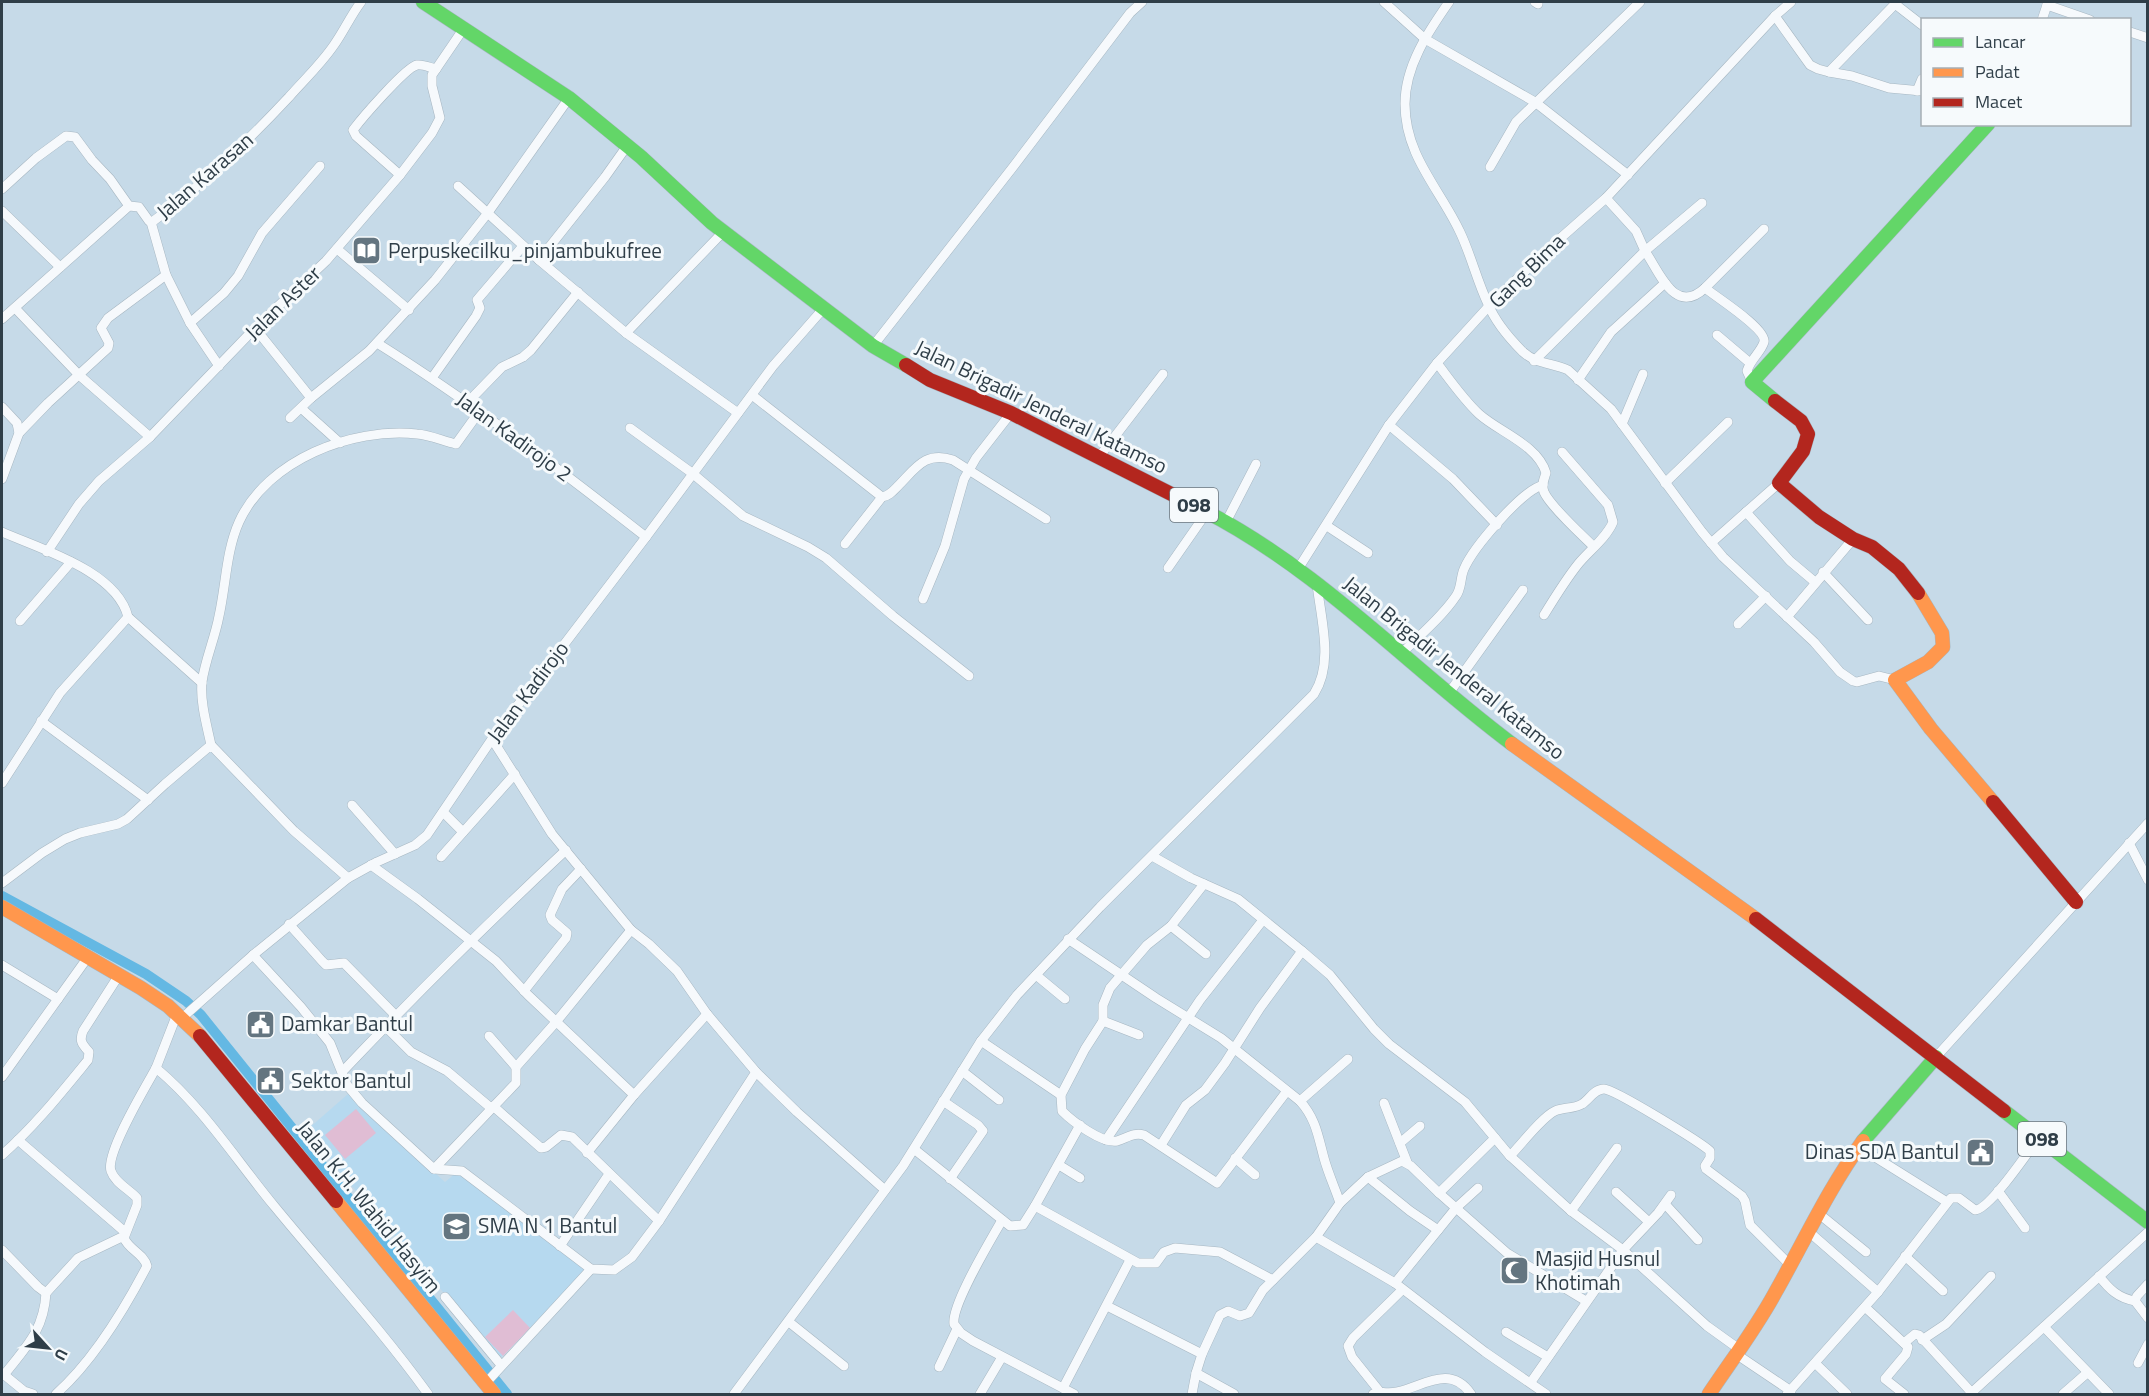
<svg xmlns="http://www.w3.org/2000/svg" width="2149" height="1396" viewBox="0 0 2149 1396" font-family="'Titillium Web',sans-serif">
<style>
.built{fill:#b6d9ef}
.green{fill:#e0bdd4}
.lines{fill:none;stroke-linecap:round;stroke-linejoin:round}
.canal{stroke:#64b8e3;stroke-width:10}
.street-casing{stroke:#a7b7c2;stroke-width:10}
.fast-casing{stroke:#a7b7c2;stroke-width:15}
.slow-casing{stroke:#a7b7c2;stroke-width:15}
.jam-casing{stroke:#a7b7c2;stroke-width:15}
.street{stroke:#f6f9fc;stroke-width:9}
.fast{stroke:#63d668;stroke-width:14}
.slow{stroke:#ff974d;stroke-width:14}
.jam{stroke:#b3261e;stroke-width:14}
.labels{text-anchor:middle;stroke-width:6;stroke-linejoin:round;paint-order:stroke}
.shield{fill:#f6fafc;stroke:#6b767e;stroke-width:1.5}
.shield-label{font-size:20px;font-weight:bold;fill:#2f3e48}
.street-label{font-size:21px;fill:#2f3e48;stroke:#f6fafc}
.poi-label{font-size:21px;fill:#2f3e48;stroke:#f6fafc;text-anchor:start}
</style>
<rect width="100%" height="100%" fill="#c6dae8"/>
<polygon class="built" points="348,1094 445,1182 456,1173 462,1174 587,1270 500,1358 344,1177 308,1129"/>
<g class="green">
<polygon points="356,1109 376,1133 345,1159 325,1135"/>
<polygon points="513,1310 530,1328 503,1356 485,1337"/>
</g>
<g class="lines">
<polyline class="canal" points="2,896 146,974 186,1001 201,1015 507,1394"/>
<defs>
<g id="street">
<polyline points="1384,2 1425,39 1535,102 1628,175"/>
<path d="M1449 2C1428 32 1405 66 1405 104 1405 156 1440 189 1460 232 1471 255 1477 281 1488 304 1495 321 1510 339 1523 352 1536 364 1553 363 1568 370L1611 409 1702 532 1723 557 1814 642 1840 672 1853 681 1857 682 1879 676 1895 680"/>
<polyline points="1535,2 1538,4"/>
<polyline points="2048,2 2047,5 2090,20"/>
<polyline points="1895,4 1922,25"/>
<polyline points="1775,16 1810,65 1818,69 1829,72 1897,2"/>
<polyline points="2042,20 2047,5"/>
<polyline points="2130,32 2148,38"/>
<polyline points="1829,72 1852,76 1889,88 1922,91"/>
<polyline points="1917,91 1922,79"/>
<polyline points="1490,167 1516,122 1640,2"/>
<path d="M400 175 356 136 353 130C362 118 406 67 417 65 423 64 431 68 436 69"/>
<polyline points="458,186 539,260 626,333 723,232"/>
<polyline points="2,189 36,158 66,136 75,137 92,160 110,179 129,206"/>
<polyline points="1606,198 1636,231 1645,251 1702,203"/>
<polyline points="2,211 60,267"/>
<polyline points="151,222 166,275 190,323 219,366"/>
<polyline points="337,249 409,310"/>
<polyline points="539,260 605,177 627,146"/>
<path d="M1705 288C1716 297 1767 329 1764 342 1761 352 1750 360 1747 371L1752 382"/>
<polyline points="15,308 79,375 150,437"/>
<path d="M2 319 129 206 139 207 149 221 152 222C202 186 247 142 289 97 304 80 321 64 334 45 344 31 351 15 361 2"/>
<polyline points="190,323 224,293 238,276 262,233 320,166"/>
<polyline points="255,328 311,398"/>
<polyline points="626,333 738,413"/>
<polyline points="1717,335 1750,363"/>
<path d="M377 343C471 402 559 469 646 537"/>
<polyline points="873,346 1013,167 1130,13 1142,2"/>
<path d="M1534 361 1645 251C1660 273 1675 316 1705 288L1764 229"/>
<path d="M1437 363C1450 380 1463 399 1479 414 1499 432 1538 445 1546 473 1544 479 1541 485 1544 492 1550 506 1581 534 1593 546"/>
<polyline points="432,378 476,316 480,308 477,300 523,246"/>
<polyline points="1578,380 1611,332 1665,283"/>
<path d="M752 395 882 497C889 496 893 491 898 486 916 468 925 451 953 460L1046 519"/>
<polyline points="467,403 502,367 523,357 531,350 578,292"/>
<polyline points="2,407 17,423 19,433 2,479"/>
<polyline points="301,408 340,443"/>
<polyline points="290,418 311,398 369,351 435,280 487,214 569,98"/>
<polyline points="1622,424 1643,374"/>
<polyline points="1389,425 1453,479 1497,525"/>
<polyline points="630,428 692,473 743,516 808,547 826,558 893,616 969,676"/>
<polyline points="19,433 48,403 108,348 109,343 101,328 108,318 166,275"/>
<polyline points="1099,457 1163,374"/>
<polyline points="1665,483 1728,422"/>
<polyline points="1746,512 1790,561 1815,582"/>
<polyline points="1226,522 1256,464"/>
<polyline points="1327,526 1368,553"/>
<path d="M2 532C40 549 117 571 128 617L60 693 2 783"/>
<polyline points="1711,543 1779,483"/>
<polyline points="845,544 882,497"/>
<polyline points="47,552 79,504 99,481 150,437 255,328 326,261 400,175 432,133 440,118 432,86 432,75 464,28"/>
<polyline points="1168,568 1207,512"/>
<polyline points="1298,569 1389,425 1437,363 1489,306 1547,250 1606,198 1775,16 1791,2"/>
<polyline points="1823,572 1868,620"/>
<polyline points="923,599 945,546 964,479 976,458 1011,413"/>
<path d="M1544 615C1555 597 1566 579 1579 563 1590 550 1607 537 1613 522L1608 505 1562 452"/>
<polyline points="128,617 202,683"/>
<polyline points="1787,617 1853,539"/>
<polyline points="20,621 71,562"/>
<polyline points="1738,624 1766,596"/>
<path d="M1402 653C1420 635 1442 617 1456 596 1462 588 1460 578 1464 569 1473 548 1521 491 1543 485"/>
<polyline points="1449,693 1523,590"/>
<polyline points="41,721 148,800"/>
<polyline points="492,739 552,834 631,930 649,944 677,971 707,1014 756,1072 797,1112 885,1190"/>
<path d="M211 745C207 726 200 702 202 682 205 660 215 638 219 616 226 585 226 551 239 522 267 460 352 427 417 434 430 435 443 441 456 444L479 412"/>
<polyline points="352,805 395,854"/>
<polyline points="443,812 463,832"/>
<polyline points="2129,843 2148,880"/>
<polyline points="1152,856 1191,878 1238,899 1302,951 1330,975 1374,1029 1389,1044 1465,1102 1510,1156 1571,1211 1623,1250 1707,1326 1739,1349"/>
<polyline points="441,857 515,774"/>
<polyline points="371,865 418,899 496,961 528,995 634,1095"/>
<polyline points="2,883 42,853 65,839 80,833 118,824 127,819 165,784 211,745 294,831 348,878"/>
<path d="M1204 884 1171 926 1147 945 1110 988 1103 1005V1021L1085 1049 1061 1095 1062 1111C1072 1121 1102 1144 1117 1141 1127 1138 1134 1132 1144 1135L1217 1183 1287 1091"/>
<polyline points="289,924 322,961 326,965 344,963 395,1015"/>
<polyline points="1171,926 1206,954"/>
<path d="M1068 939 1156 998 1221 1038 1300 1101C1316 1119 1318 1136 1324 1158 1328 1173 1335 1188 1340 1203L1316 1237 1263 1290 1249 1313 1240 1316 1228 1311 1220 1315 1202 1354"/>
<polyline points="253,955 301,1007 330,1043 347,1085 362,1103 434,1169 462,1171 591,1269 614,1270 632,1257 659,1221 756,1072"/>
<polyline points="2,965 58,999"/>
<polyline points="1036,975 1065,999"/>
<polyline points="524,991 566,938 567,933 552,920 550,915 562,889 581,869"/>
<polyline points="182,1018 253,955 348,878 377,862 415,845 427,835 492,739 646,537 773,366 823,309"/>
<polyline points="1103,1021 1139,1035"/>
<polyline points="385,1026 411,1052 447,1071 491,1108"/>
<polyline points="489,1036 516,1067"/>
<polyline points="981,1041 1061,1095"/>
<polyline points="1936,1057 2148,823"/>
<polyline points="156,1068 177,1014"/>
<polyline points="962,1071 999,1100"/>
<path d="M342 1072C414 996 489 922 566 850"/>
<polyline points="2,1077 88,957"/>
<polyline points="943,1101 978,1125 983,1131 950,1179"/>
<polyline points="1300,1101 1348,1059"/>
<polyline points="1384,1103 1407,1162"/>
<polyline points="493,1106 541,1148 546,1147 561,1135 572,1137 659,1221"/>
<polyline points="18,1140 125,1232"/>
<polyline points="1106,1140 1200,1000 1263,920"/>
<polyline points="1400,1143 1420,1126"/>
<polyline points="1161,1145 1186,1105 1205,1090 1225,1063 1260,1008 1302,951"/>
<polyline points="1859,1147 1947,1202"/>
<polyline points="914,1149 1010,1226 1023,1225 1035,1206 1138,1263 1156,1263 1164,1252 1175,1248 1220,1252 1273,1280"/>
<polyline points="587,1153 634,1095 707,1014"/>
<path d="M2 1155C34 1127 61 1093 88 1060L89 1052C82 1044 79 1041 83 1031L119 975"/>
<path d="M1510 1156C1521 1145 1542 1117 1555 1111 1564 1107 1574 1109 1582 1104 1589 1100 1594 1089 1604 1089 1614 1089 1700 1142 1710 1151V1158L1705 1166 1706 1169 1742 1196 1745 1201 1750 1225 1791 1266"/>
<polyline points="1235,1158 1255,1175"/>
<polyline points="1059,1165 1080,1178"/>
<polyline points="434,1169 516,1083 516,1067 556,1022 631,930"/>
<polyline points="1368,1177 1410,1211 1438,1230"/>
<polyline points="1998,1191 2025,1228"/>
<polyline points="1616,1192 1649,1222"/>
<polyline points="1439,1193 1507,1253 1586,1301"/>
<polyline points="1340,1203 1368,1177 1402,1161 1411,1166 1439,1193 1495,1138"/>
<polyline points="1665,1204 1698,1240"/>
<polyline points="1035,1206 1080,1125"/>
<polyline points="1571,1211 1617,1148"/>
<polyline points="1818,1213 1866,1252"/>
<path d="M1002 1220C991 1240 951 1305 954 1324L961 1333 973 1341 1074 1394"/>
<polyline points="1808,1231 1878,1292"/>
<polyline points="1316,1237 1395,1283 1485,1352 1546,1394"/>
<polyline points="560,1246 609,1174"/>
<polyline points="2,1250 38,1287 46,1293 78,1258 124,1236"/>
<polyline points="1905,1256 1943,1291"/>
<path d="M2099 1276C2109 1289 2118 1298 2135 1301"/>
<polyline points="1395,1283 1456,1208 1478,1188"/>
<polyline points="2148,1284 2137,1296 2135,1301 2148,1318"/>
<polyline points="445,1297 501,1365"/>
<polyline points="1107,1306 1202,1354 1196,1373"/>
<polyline points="1865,1307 1908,1347 1906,1354 1885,1379 1904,1394"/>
<polyline points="789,1322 844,1366"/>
<polyline points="2044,1327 2109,1394"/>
<polyline points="1506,1332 1548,1357"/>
<polyline points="1922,1340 1946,1324 1991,1276"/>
<polyline points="1904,1343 1915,1334 1919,1335 1972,1393"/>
<polyline points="1736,1354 1791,1391"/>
<polyline points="2138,1363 2148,1344"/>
<polyline points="1816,1364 1847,1394"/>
<polyline points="939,1367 957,1329"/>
<polyline points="2,1373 24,1391 33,1394"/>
<path d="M4 1375C26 1347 44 1330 46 1293"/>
<polyline points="1531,1382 1623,1250 1658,1213 1671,1195"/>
<polyline points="485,1384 591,1269"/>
<polyline points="1063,1388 1130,1260"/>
<polyline points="1380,1392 1352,1357 1348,1346 1353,1338 1402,1290"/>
<path d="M56 1394C92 1362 124 1310 147 1266 144 1254 129 1250 124 1238L137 1205V1198C129 1189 115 1183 111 1171 105 1154 146 1086 156 1068 203 1107 236 1160 275 1207 326 1269 381 1329 428 1394"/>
<path d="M734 1394 903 1166 981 1041 1017 995 1100 907 1314 694C1334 663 1321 620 1317 584"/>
<polyline points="980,1394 1002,1357"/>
<polyline points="1192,1394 1196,1373 1234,1394"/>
<path d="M1373 1394C1381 1391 1388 1394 1397 1392 1424 1386 1450 1364 1471 1394"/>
<path d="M1787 1394 1878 1292 1951 1198H1959L1975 1210C1989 1210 2029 1151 2039 1137"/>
<polyline points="1970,1394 2148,1232"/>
<polyline points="2063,1394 2087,1373"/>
</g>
<g id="fast">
<polyline points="423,2 569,98 641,157 712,223 873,346 906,365"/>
<polyline points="1775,401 1752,382 1988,124"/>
<path d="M1203 510C1319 569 1409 667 1512 744"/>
<polyline points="2004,1111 2148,1222"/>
<polyline points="1863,1141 1936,1057"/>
</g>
<g id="slow">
<polyline points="1918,593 1942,633 1943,647 1928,662 1895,680 1931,729 1993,802"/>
<polyline points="1512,744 1756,919"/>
<polyline points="2,907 141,988 168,1006 200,1036"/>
<polyline points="336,1201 494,1394"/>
<path d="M1709 1394C1731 1361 1756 1328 1775 1293 1804 1242 1828 1189 1863 1141"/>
</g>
<g id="jam">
<polyline points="906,365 930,380 1011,413 1203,510"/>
<polyline points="1775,401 1801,421 1808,434 1803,451 1779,483 1819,517 1853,539 1872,547 1899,569 1918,593"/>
<polyline points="1993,802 2076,902"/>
<polyline points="1756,919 2004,1111"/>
<polyline points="200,1036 336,1201"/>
</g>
</defs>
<use href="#street" class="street-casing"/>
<use href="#fast" class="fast-casing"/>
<use href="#slow" class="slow-casing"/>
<use href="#jam" class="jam-casing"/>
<use href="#street" class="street"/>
<use href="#fast" class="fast"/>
<use href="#slow" class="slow"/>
<use href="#jam" class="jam"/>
</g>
<defs>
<symbol id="library-square" viewBox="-11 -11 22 22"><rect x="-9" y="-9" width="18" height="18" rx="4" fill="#647580" stroke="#f6fafc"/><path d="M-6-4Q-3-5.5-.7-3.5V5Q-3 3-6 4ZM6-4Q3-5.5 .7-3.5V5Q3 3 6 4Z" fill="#fff"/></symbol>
<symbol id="civic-square" viewBox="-11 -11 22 22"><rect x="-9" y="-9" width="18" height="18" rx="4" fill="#647580" stroke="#f6fafc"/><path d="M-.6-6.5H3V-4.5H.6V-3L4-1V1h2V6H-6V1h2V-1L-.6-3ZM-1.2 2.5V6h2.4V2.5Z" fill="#fff"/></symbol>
<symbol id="school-square" viewBox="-11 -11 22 22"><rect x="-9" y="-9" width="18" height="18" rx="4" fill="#647580" stroke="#f6fafc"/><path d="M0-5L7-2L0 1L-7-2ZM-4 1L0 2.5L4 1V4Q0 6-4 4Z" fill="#fff"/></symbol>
<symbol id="mosque-square" viewBox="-11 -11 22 22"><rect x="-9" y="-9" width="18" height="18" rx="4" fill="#647580" stroke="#f6fafc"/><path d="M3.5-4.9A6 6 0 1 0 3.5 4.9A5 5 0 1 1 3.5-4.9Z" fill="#fff"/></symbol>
</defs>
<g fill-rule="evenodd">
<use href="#library-square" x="350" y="234" width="33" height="33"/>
<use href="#civic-square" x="244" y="1008" width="33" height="33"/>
<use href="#civic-square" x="254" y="1064" width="33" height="33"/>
<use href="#civic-square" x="1964" y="1136" width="33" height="33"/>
<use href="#school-square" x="440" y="1210" width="33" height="33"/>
<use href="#mosque-square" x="1498" y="1254" width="33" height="33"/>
</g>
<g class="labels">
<g class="shield">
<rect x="1170" y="488" width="48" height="34" rx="4.5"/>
<rect x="2018" y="1122" width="48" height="34" rx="4.5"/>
</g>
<g class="shield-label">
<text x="1194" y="512">098</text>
<text x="2042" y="1146">098</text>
</g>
<g class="street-label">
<text transform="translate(205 176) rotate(-41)" y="7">Jalan Karasan</text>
<text transform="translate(1527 271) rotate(-44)" y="7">Gang Bima</text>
<text transform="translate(283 303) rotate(-44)" y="7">Jalan Aster</text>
<text transform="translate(1041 407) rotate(26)" y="7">Jalan Brigadir Jenderal Katamso</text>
<text transform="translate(514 437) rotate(36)" y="7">Jalan Kadirojo 2</text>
<text transform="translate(1454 668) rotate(39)" y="7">Jalan Brigadir Jenderal Katamso</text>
<text transform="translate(528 692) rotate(-53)" y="7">Jalan Kadirojo</text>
<text transform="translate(369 1207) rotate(51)" y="7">Jalan K.H. Wahid Hasyim</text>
</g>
<g class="poi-label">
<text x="388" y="258">Perpuskecilku_pinjambukufree</text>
<text x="281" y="1031">Damkar Bantul</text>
<text x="291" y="1088">Sektor Bantul</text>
<text x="1959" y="1159" text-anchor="end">Dinas SDA Bantul</text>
<text x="478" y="1233">SMA N 1 Bantul</text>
<text x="1535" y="1266">Masjid Husnul<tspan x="1535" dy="24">Khotimah</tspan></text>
</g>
</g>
<rect width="2149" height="1396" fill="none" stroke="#2f3e48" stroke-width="6"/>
<rect x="1921" y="18" width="210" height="108" fill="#f6fafc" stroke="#a6afb4" stroke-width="1.5"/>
<rect x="1933" y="38" width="30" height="9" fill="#63d668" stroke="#a6afb4" stroke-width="1.5"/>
<text x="1975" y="48" font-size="18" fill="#2f3e48">Lancar</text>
<rect x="1933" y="68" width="30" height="9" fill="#ff974d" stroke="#a6afb4" stroke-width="1.5"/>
<text x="1975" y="78" font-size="18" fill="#2f3e48">Padat</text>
<rect x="1933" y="98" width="30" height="9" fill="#b3261e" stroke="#a6afb4" stroke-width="1.5"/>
<text x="1975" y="108" font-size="18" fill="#2f3e48">Macet</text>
<g transform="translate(48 1348) rotate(117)" stroke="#f6fafc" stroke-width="4.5" paint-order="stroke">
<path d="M0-4.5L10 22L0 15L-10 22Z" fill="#2f3e48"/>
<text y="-9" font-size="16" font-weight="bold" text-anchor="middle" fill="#2f3e48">U</text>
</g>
</svg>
